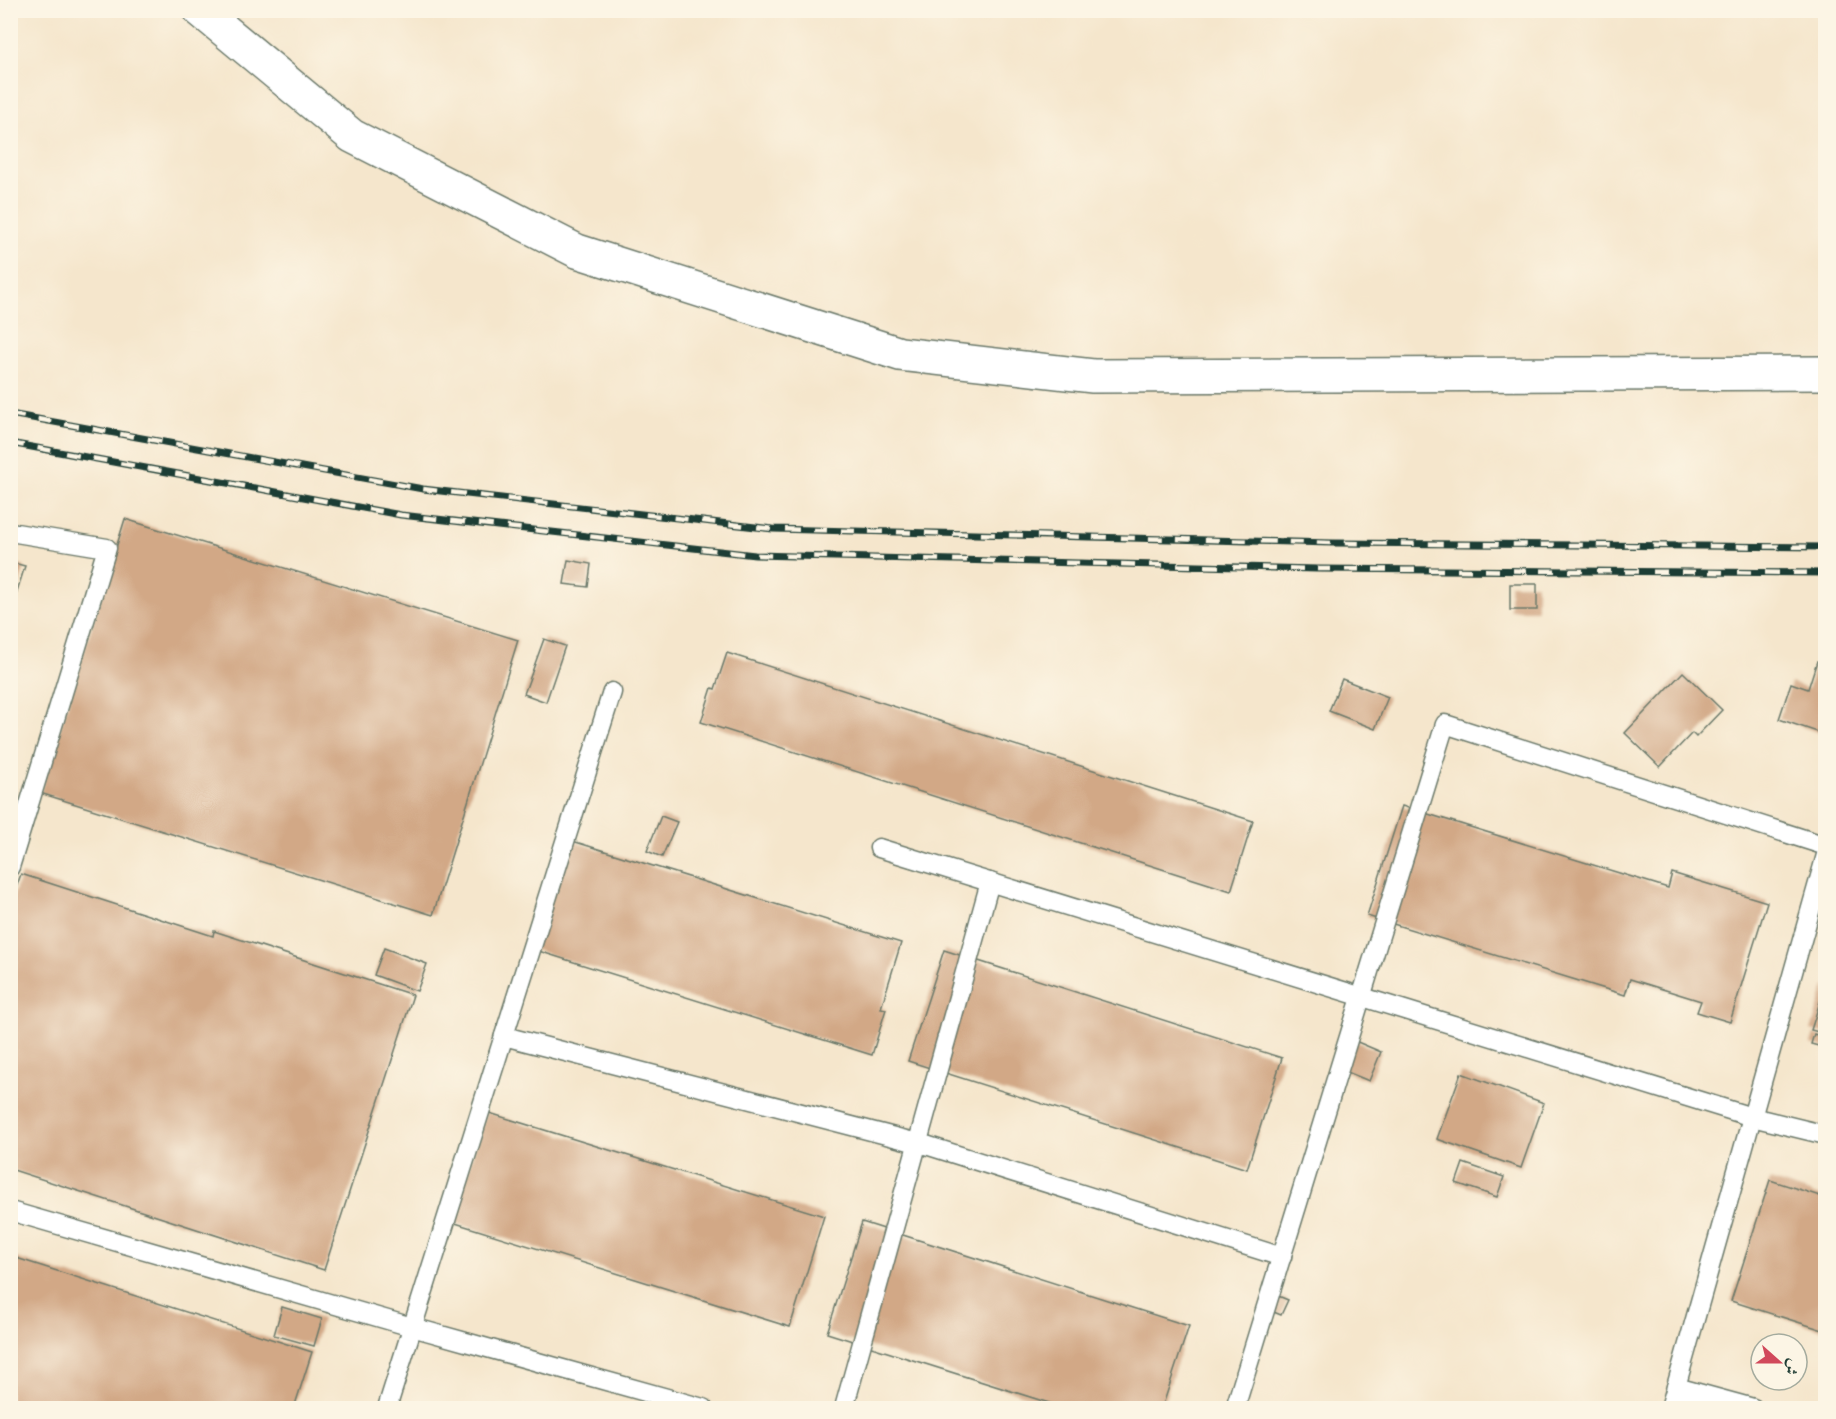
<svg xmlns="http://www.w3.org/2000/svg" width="1836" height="1419" viewBox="0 0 1836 1419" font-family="'IM FELL French Canon',Amiri,serif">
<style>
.building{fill:#d2a886}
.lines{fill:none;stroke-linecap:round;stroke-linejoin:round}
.service-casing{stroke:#6a7869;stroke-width:21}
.minor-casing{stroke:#6a7869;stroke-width:36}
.service{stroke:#fff;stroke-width:18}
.minor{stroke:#fff;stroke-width:33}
.rail-casing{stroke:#1f3d34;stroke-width:7}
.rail{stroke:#fcf5e5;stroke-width:4.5;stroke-dasharray:14;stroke-linecap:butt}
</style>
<rect width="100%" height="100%" fill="#fcf5e5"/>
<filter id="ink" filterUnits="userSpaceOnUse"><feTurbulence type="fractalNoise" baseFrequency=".0167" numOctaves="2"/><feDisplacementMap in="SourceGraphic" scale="12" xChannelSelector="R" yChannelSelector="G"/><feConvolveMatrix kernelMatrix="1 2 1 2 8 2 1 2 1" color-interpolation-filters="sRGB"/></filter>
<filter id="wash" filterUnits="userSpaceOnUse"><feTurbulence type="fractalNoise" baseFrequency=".008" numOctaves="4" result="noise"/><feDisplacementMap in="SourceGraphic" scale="24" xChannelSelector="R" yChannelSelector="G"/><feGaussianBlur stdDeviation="1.35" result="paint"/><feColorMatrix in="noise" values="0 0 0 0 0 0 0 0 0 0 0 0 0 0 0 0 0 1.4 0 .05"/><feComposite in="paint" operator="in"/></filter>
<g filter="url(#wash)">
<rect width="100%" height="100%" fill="#f5e6cc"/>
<g id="blocks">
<g class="building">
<polygon points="125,519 518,640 433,915 40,793"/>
<polygon points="568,560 591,564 588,587 564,584"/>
<polygon points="10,562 25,566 11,610 10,610"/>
<rect x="1510" y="584" width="27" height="26"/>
<polygon points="544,639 565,646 546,702 524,694"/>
<polygon points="727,653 1253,821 1231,891 701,722 712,688 715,689"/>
<polygon points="1817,661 1826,664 1826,735 1779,719 1791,683 1808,689"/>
<polygon points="1683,672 1722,710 1696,737 1692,733 1660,767 1625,733"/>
<polygon points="1342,679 1388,697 1375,729 1329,711"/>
<polygon points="1402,806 1668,888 1672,873 1767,902 1730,1022 1697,1012 1701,1001 1630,979 1625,995 1367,916"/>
<polygon points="661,816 677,822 662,857 647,851"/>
<polygon points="566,839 901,943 881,1008 886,1009 872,1055 532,949"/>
<polygon points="21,874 213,936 214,931 413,995 324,1270 10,1169 10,905"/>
<polygon points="384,948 427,964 417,991 374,975"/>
<polygon points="944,950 1282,1058 1247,1169 908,1061"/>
<polygon points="1825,986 1826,986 1826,1034 1811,1030"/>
<polygon points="1814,1034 1826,1038 1826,1048 1811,1044"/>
<polygon points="1348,1038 1381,1052 1369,1081 1335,1067"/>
<polygon points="1461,1073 1544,1103 1521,1168 1437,1139"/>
<polygon points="486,1112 824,1216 790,1327 452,1222"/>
<polygon points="1463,1163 1504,1177 1497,1197 1456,1183"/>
<polygon points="1770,1180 1826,1198 1826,1331 1731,1301"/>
<polygon points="862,1222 1189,1326 1162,1408 1065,1408 827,1333"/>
<polygon points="10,1256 312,1352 294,1408 10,1408"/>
<polygon points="1271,1293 1288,1300 1281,1315 1264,1308"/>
<polygon points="282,1307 322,1319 314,1346 274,1335"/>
</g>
</g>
</g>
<g filter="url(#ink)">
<use href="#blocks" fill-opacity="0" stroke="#6a7869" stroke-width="1.5"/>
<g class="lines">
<defs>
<g id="service">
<polyline points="10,532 107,548 10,867"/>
<polyline points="879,848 1752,1117 1826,1135"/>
<polyline points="504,1036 929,1146 1282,1257"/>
<polyline points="10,1211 412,1327 703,1408"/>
<polyline points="1676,1387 1753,1408"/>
<polyline points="387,1408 612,692"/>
<polyline points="844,1408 990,882"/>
<polyline points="1235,1408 1445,724 1826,846"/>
<polyline points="1670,1408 1826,855"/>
</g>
<polyline id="minor" points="200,10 352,136 577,251 900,354 1093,376 1826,373"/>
</defs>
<use href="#service" class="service-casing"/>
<use href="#minor" class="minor-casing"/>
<use href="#service" class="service"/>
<use href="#minor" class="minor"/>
<defs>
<g id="rail">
<polyline points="10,414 423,489 773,529 1333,543 1826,547"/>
<polyline points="10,443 401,515 755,555 1318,569 1826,573"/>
</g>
</defs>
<use href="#rail" class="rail-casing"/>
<use href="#rail" class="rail"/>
</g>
</g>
<rect width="1836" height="1419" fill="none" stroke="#fcf5e5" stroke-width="36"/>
<g transform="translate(1779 1362) rotate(111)"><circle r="28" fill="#fcf5e5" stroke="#a4ab9e" stroke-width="1.5"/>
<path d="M0-4.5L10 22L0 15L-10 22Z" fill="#d1495b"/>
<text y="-9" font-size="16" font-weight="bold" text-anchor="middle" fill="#1f3d34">ش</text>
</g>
</svg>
